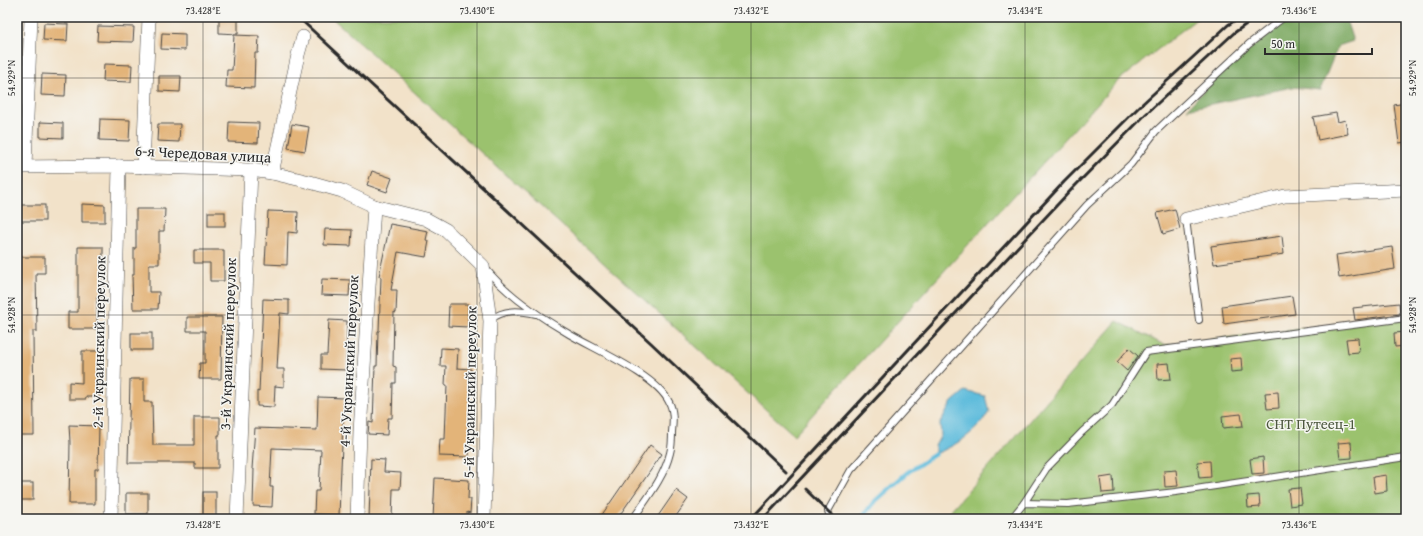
<svg xmlns="http://www.w3.org/2000/svg" width="1423" height="536" viewBox="0 0 1423 536" font-family="'Gentium Book Plus',serif">
<style>
.green{fill:#9bc26e;stroke:#63764c}
.forest{fill:#7ca861;stroke:#546a46}
.water{fill:#5ebcdc;stroke:#447484}
.lines{fill:none;stroke-linecap:round;stroke-linejoin:round}
.stream{stroke:#5ebcdc;stroke-width:4.5}
.building{fill:#e3b479}
.lane-casing{stroke:#494643;stroke-width:8}
.street-casing{stroke:#494643;stroke-width:14}
.lane{stroke:#fff;stroke-width:6}
.street{stroke:#fff;stroke-width:13}
.rail{stroke:#2b2b2b;stroke-width:3}
.ticks{fill:none;stroke:#2b2b2b;stroke-width:1;stroke-opacity:0.45}
.labels{text-anchor:middle;stroke-width:3;stroke-linejoin:round;paint-order:stroke}
.street-label{font-size:15px;fill:#2b2b2b;stroke:#f6f6f2}
.park-label{font-size:15px;fill:#4d583f;stroke:#f6f6f2}
.neatline{fill:none;stroke:#2b2b2b;stroke-width:1.5}
.ticks-label{font-size:10px;text-anchor:middle;fill:#2b2b2b}
</style>
<rect width="100%" height="100%" fill="#f6f6f2"/>
<filter id="ink" filterUnits="userSpaceOnUse"><feTurbulence type="fractalNoise" baseFrequency=".025" numOctaves="2"/><feDisplacementMap in="SourceGraphic" scale="8" xChannelSelector="R" yChannelSelector="G"/><feConvolveMatrix kernelMatrix="1 2 1 2 8 2 1 2 1" color-interpolation-filters="sRGB"/></filter>
<filter id="wash" filterUnits="userSpaceOnUse"><feTurbulence type="fractalNoise" baseFrequency=".012" numOctaves="4" result="noise"/><feDisplacementMap in="SourceGraphic" scale="16" xChannelSelector="R" yChannelSelector="G"/><feGaussianBlur stdDeviation="0.9" result="paint"/><feColorMatrix in="noise" values="0 0 0 0 0 0 0 0 0 0 0 0 0 0 0 0 0 1.4 0 .05"/><feComposite in="paint" operator="in"/></filter>
<g filter="url(#wash)">
<rect width="100%" height="100%" fill="#f2e2c9"/>
<g class="green">
<polygon points="331,17 1199,17 1119,80 794,435"/>
<polygon points="1406,317 1406,519 943,519 1117,321 1164,345"/>
</g>
<polygon class="forest" points="1292,17 1345,17 1353,41 1338,46 1320,90 1292,87 1187,109 1212,81 1255,45"/>
<path class="water" d="M965 391 985 396 989 412C977 432 957 445 935 454V446L941 435 940 423 952 402Z"/>
<g class="lines">
<polyline class="stream" points="861,519 873,503 908,472 935,454"/>
</g>
<g id="blocks">
<g class="building">
<polygon points="219,17 238,17 238,34 219,33"/>
<polygon points="44,23 68,24 67,41 43,40"/>
<polygon points="98,26 134,27 133,42 97,41"/>
<polygon points="162,33 185,34 185,50 161,49"/>
<polygon points="234,35 259,36 258,53 255,53 254,88 226,87 227,70 232,70"/>
<polygon points="104,64 132,65 131,82 103,81"/>
<polygon points="42,74 66,75 65,96 41,95"/>
<polygon points="159,76 181,76 180,92 159,91"/>
<polygon points="1406,103 1406,142 1399,143 1394,105"/>
<polygon points="1336,113 1338,122 1345,120 1348,134 1318,140 1313,117"/>
<polygon points="100,119 130,120 129,141 99,140"/>
<polygon points="40,122 63,123 63,138 40,137"/>
<polygon points="229,122 259,123 258,143 228,142"/>
<polygon points="158,124 180,124 179,142 157,141"/>
<polygon points="292,124 309,127 305,151 288,148"/>
<polygon points="372,171 392,178 387,192 367,185"/>
<polygon points="82,204 105,205 105,222 82,222"/>
<rect x="17" y="205" width="28" height="16"/>
<polygon points="136,209 165,209 164,231 159,231 159,264 149,264 149,292 159,292 158,309 133,309 132,275 134,275 134,248 136,248"/>
<polygon points="1175,209 1180,229 1163,234 1157,213"/>
<polygon points="268,211 298,212 297,233 288,232 287,265 265,264"/>
<rect x="208" y="212" width="17" height="14"/>
<polygon points="390,224 428,231 426,240 429,241 426,257 398,252 391,290 397,290 396,313 394,312 393,366 396,367 396,383 393,383 392,418 388,418 387,435 368,434 369,422 373,423 375,366 377,366 378,331 379,331 381,277 379,276"/>
<polygon points="325,229 352,230 351,246 324,245"/>
<polygon points="1282,236 1284,254 1214,264 1211,246"/>
<polygon points="78,247 103,247 103,297 97,297 97,329 68,329 68,312 78,312"/>
<polygon points="1392,247 1395,269 1339,278 1336,255"/>
<polygon points="194,250 224,250 224,281 210,281 210,263 194,263"/>
<polygon points="17,257 45,257 45,273 36,273 37,331 33,331 34,435 17,435"/>
<polygon points="322,279 350,280 349,296 321,295"/>
<polygon points="1292,296 1295,314 1224,324 1222,306"/>
<polygon points="263,299 289,300 289,314 280,313 277,369 284,369 284,387 275,386 274,407 257,406 257,391 259,392"/>
<polygon points="1399,303 1400,314 1355,320 1353,308"/>
<polygon points="449,304 468,304 468,327 448,326"/>
<polygon points="187,317 222,317 221,379 199,379 200,363 205,363 205,331 187,331"/>
<polygon points="329,320 347,321 346,370 321,369 321,355 327,355"/>
<polygon points="1406,332 1406,346 1395,347 1394,333"/>
<rect x="131" y="333" width="21" height="17"/>
<polygon points="1358,338 1359,352 1348,353 1346,339"/>
<polygon points="441,348 458,349 457,368 471,369 469,457 439,456 440,439 445,439 447,385 445,385 446,366 440,366"/>
<polygon points="1129,348 1138,356 1127,371 1117,362"/>
<polygon points="82,351 101,351 101,365 100,365 99,397 86,397 86,399 69,399 69,382 82,383"/>
<polygon points="1241,358 1242,371 1231,372 1230,359"/>
<polygon points="1169,363 1171,379 1158,380 1157,364"/>
<polygon points="130,379 144,379 144,402 152,402 153,445 194,445 194,417 220,417 220,435 218,435 218,468 195,468 195,463 128,463"/>
<polygon points="1278,392 1279,408 1267,409 1265,393"/>
<polygon points="318,397 344,398 339,515 314,514 315,491 319,491 321,450 272,448 270,487 273,487 272,507 253,506 254,469 252,469 255,428 317,430"/>
<polygon points="1241,414 1243,426 1223,428 1222,416"/>
<polygon points="69,425 99,426 98,469 95,469 95,504 69,504 70,442"/>
<polygon points="1351,442 1352,458 1340,459 1338,443"/>
<polygon points="650,445 662,454 617,519 599,519"/>
<polygon points="1263,457 1264,473 1252,474 1250,459"/>
<polygon points="371,459 385,460 384,472 401,473 400,489 393,489 392,519 369,519"/>
<polygon points="1210,461 1211,477 1199,478 1197,462"/>
<polygon points="1176,470 1178,486 1165,487 1164,471"/>
<polygon points="1386,475 1387,491 1375,493 1373,477"/>
<polygon points="1113,476 1114,492 1102,493 1100,478"/>
<polygon points="435,478 469,480 468,499 471,499 470,513 467,512 467,519 433,519"/>
<rect x="17" y="483" width="16" height="17"/>
<polygon points="1300,488 1302,504 1290,506 1288,489"/>
<polygon points="676,490 688,499 674,519 656,519"/>
<rect x="203" y="492" width="13" height="25"/>
<rect x="126" y="493" width="22" height="21"/>
<polygon points="1259,495 1260,507 1248,508 1247,496"/>
</g>
</g>
</g>
<g filter="url(#ink)">
<use href="#blocks" fill-opacity="0" stroke="#494643" stroke-width="1"/>
<g class="lines">
<defs>
<g id="lane">
<polyline points="1186,219 1199,320"/>
<path d="M486 269C508 296 540 317 569 334 596 350 656 375 669 402 674 411 673 422 672 432 672 439 672 446 670 453 664 478 647 498 633 519"/>
<path d="M490 320C504 309 519 310 536 314"/>
<polyline points="1024,503 1046,469 1082,432 1112,405 1146,352 1406,318"/>
<polyline points="831,519 828,511 851,470 1087,205 1131,164 1156,131 1249,44 1284,17"/>
<polyline points="1011,519 1024,503 1068,504 1176,492 1406,457"/>
</g>
<g id="street">
<polyline points="25,166 31,17"/>
<polyline points="17,167 119,166 251,170 272,173 310,182 342,191 374,206 426,219 446,230 483,266 490,321 484,519"/>
<polyline points="143,167 149,17"/>
<polyline points="272,173 298,55 303,37"/>
<polyline points="1186,219 1285,196 1406,190"/>
<polyline points="111,519 119,166"/>
<polyline points="237,519 251,170"/>
<polyline points="357,519 360,432 374,206"/>
</g>
</defs>
<use href="#lane" class="lane-casing"/>
<use href="#street" class="street-casing"/>
<use href="#lane" class="lane"/>
<use href="#street" class="street"/>
<g class="rail">
<polyline points="298,17 651,343 786,471"/>
<polyline points="805,489 836,519"/>
<polyline points="751,519 1064,182 1140,106 1228,25 1240,17"/>
<polyline points="763,519 1072,189 1146,114 1234,33 1256,17"/>
</g>
</g>
</g>
<path class="ticks" d="M203 17V519M477 17V519M751 17V519M1025 17V519M1299 17V519M17 78H1406M17 315H1406"/>
<g class="labels">
<g class="street-label">
<text transform="translate(203 154) rotate(3)" y="5">6-я Чередовая улица</text>
<text transform="translate(99 342) rotate(-89)" y="5">2-й Украинский переулок</text>
<text transform="translate(228 344) rotate(-88)" y="5">3-й Украинский переулок</text>
<text transform="translate(349 361) rotate(-87)" y="5">4-й Украинский переулок</text>
<text transform="translate(470 392) rotate(-89)" y="5">5-й Украинский переулок</text>
</g>
<g class="park-label">
<text x="1311" y="429">СНТ Путеец-1</text>
</g>
</g>
<rect width="1423" height="536" fill="none" stroke="#f6f6f2" stroke-width="44"/>
<path d="M1265 48v6h107v-6" fill="none" stroke="#2b2b2b" stroke-width="2"/>
<text x="1271" y="48" font-size="12" fill="#2b2b2b" stroke="#f6f6f2" stroke-width="3" paint-order="stroke">50 m</text>
<rect x="22" y="22" width="1379" height="492" class="neatline"/>
<g class="ticks-label">
<text x="203" y="14">73.428°E</text>
<text x="477" y="14">73.430°E</text>
<text x="751" y="14">73.432°E</text>
<text x="1025" y="14">73.434°E</text>
<text x="1299" y="14">73.436°E</text>
<text transform="translate(11 78) rotate(-90)" y="4">54.929°N</text>
<text transform="translate(1412 78) rotate(-90)" y="4">54.929°N</text>
<text transform="translate(11 315) rotate(-90)" y="4">54.928°N</text>
<text transform="translate(1412 315) rotate(-90)" y="4">54.928°N</text>
<text x="203" y="528">73.428°E</text>
<text x="477" y="528">73.430°E</text>
<text x="751" y="528">73.432°E</text>
<text x="1025" y="528">73.434°E</text>
<text x="1299" y="528">73.436°E</text>
</g>
</svg>
